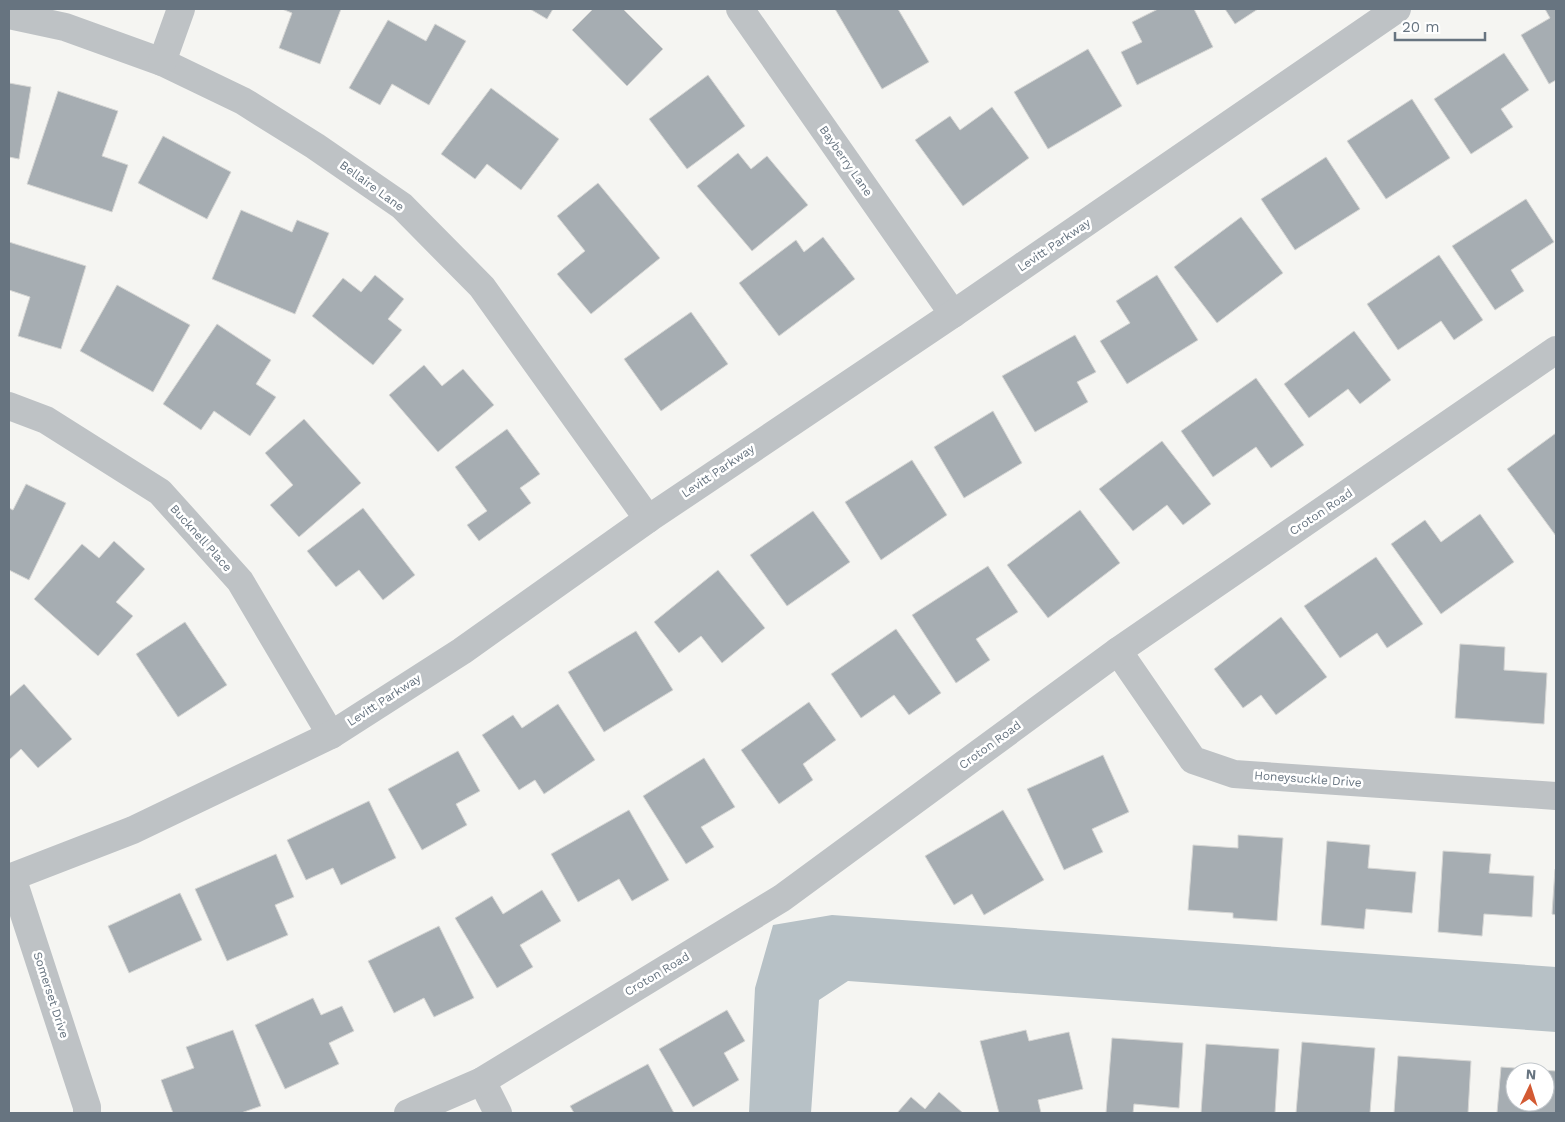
<svg xmlns="http://www.w3.org/2000/svg" width="1565" height="1122" viewBox="0 0 1565 1122" font-family="'Work Sans',sans-serif">
<style>
.water{fill:#b7c1c6}
.building{fill:#a6adb2;stroke:#d6d6d4;fill-rule:evenodd}
.lines{fill:none;stroke-linecap:round;stroke-linejoin:round}
.minor{stroke:#bec2c5;stroke-width:28}
.labels{text-anchor:middle;stroke-width:5;stroke-linejoin:round;paint-order:stroke}
.street-label{font-size:12px;fill:#677480;stroke:#fff}
</style>
<rect width="100%" height="100%" fill="#f5f5f2"/>
<polygon class="water" points="832,915 1556,967 1556,1032 848,981 819,1000 811,1113 749,1113 755,988 773,925"/>
<g class="building">
<polygon points="282,9 341,9 320,64 279,48 292,13"/>
<polygon points="530,9 553,9 547,19"/>
<polygon points="593,9 623,9 663,49 627,86 572,30"/>
<polygon points="835,9 898,9 929,62 882,89"/>
<polygon points="1158,9 1194,9 1213,47 1137,85 1121,52 1142,42 1132,22"/>
<polygon points="1225,9 1258,9 1235,24"/>
<polygon points="1545,9 1556,9 1556,80 1549,84 1521,35 1550,18"/>
<polygon points="388,20 426,41 435,24 466,41 429,105 392,84 380,105 349,88"/>
<polygon points="1088,49 1122,106 1048,149 1014,92"/>
<polygon points="1504,53 1529,90 1501,109 1513,127 1471,154 1434,99"/>
<polygon points="708,75 745,126 687,169 649,119"/>
<polygon points="9,83 31,87 19,159 9,157"/>
<polygon points="491,88 559,139 521,190 487,164 475,179 441,154"/>
<polygon points="58,91 118,111 102,156 128,165 112,212 27,184"/>
<polygon points="1412,99 1450,158 1386,199 1347,141"/>
<polygon points="992,107 1029,158 963,206 915,140 950,116 960,130"/>
<polygon points="163,136 231,172 207,219 138,183"/>
<polygon points="738,153 751,169 767,156 808,205 752,251 697,186"/>
<polygon points="1326,157 1360,209 1295,250 1261,199"/>
<polygon points="598,183 660,258 591,314 557,274 585,251 557,216"/>
<polygon points="1526,199 1554,242 1511,270 1524,291 1495,310 1452,246"/>
<polygon points="241,210 292,232 297,220 329,233 295,314 212,279"/>
<polygon points="1241,217 1283,273 1217,323 1174,267"/>
<polygon points="823,237 855,279 779,336 739,283 796,240 804,252"/>
<polygon points="9,242 86,266 61,349 18,336 30,297 9,290"/>
<polygon points="1439,255 1483,320 1454,340 1441,321 1398,350 1367,304"/>
<polygon points="375,275 404,299 388,319 402,330 373,365 312,316 343,278 361,292"/>
<polygon points="1157,275 1198,340 1127,384 1100,341 1130,323 1116,301"/>
<polygon points="117,285 190,325 153,392 80,351"/>
<polygon points="691,312 728,364 661,411 624,359"/>
<polygon points="217,324 271,360 256,384 276,397 250,436 214,411 201,430 163,404"/>
<polygon points="1354,331 1391,380 1360,404 1348,389 1309,418 1284,384"/>
<polygon points="1075,335 1096,372 1077,382 1088,402 1035,432 1002,376"/>
<polygon points="424,365 442,386 463,369 494,405 438,452 389,395"/>
<polygon points="1256,378 1304,445 1271,468 1256,447 1213,477 1181,431"/>
<polygon points="993,411 1022,463 964,498 934,447"/>
<polygon points="304,419 361,483 299,537 270,505 293,485 265,453"/>
<polygon points="507,429 540,474 520,488 531,503 479,541 467,525 487,511 455,467"/>
<polygon points="1556,433 1556,536 1507,469"/>
<polygon points="1162,441 1211,504 1183,525 1167,505 1133,531 1099,489"/>
<polygon points="912,460 947,515 881,560 845,502"/>
<polygon points="26,484 66,503 29,580 9,570 9,508 13,510"/>
<polygon points="363,508 415,575 383,600 359,570 336,587 307,551"/>
<polygon points="1080,510 1120,563 1048,618 1007,565"/>
<polygon points="813,511 850,562 787,606 750,555"/>
<polygon points="1480,514 1514,562 1441,614 1391,544 1425,520 1441,542"/>
<polygon points="114,541 145,569 116,602 133,616 98,656 34,599 82,544 99,558"/>
<polygon points="1376,557 1423,624 1387,648 1377,633 1340,658 1304,606"/>
<polygon points="988,566 1018,612 976,639 990,660 956,683 912,615"/>
<polygon points="718,570 765,628 722,663 701,636 679,653 654,622"/>
<polygon points="1281,617 1327,677 1276,715 1261,695 1243,708 1214,669"/>
<polygon points="185,622 227,685 178,717 136,654"/>
<polygon points="896,629 941,693 909,715 894,695 861,718 831,674"/>
<polygon points="636,631 673,690 604,732 568,672"/>
<polygon points="1460,644 1505,647 1504,670 1547,673 1544,724 1455,718"/>
<polygon points="24,684 72,739 38,768 21,749 9,760 9,697"/>
<polygon points="809,702 836,740 803,764 813,780 779,804 741,750"/>
<polygon points="558,704 595,760 544,794 535,780 519,790 482,735 513,715 522,728"/>
<polygon points="458,751 480,791 456,804 467,825 422,850 388,789"/>
<polygon points="1103,755 1129,812 1092,829 1103,852 1064,870 1027,789"/>
<polygon points="704,758 735,807 701,827 714,847 686,864 643,796"/>
<polygon points="369,801 396,858 341,885 333,868 306,880 287,840"/>
<polygon points="629,810 669,880 632,901 619,879 578,902 551,854"/>
<polygon points="1003,810 1044,880 984,915 972,894 954,905 925,856"/>
<polygon points="1238,835 1283,838 1277,921 1233,918 1233,913 1188,910 1193,845 1238,848"/>
<polygon points="1327,841 1370,845 1368,868 1416,872 1412,913 1366,909 1364,929 1321,925"/>
<polygon points="1443,851 1491,854 1489,873 1534,876 1532,917 1484,914 1482,936 1438,932"/>
<polygon points="276,854 294,897 275,905 288,935 227,961 195,889"/>
<polygon points="1555,869 1556,870 1556,915 1552,914"/>
<polygon points="542,890 561,921 520,945 533,967 497,988 455,918 492,896 503,914"/>
<polygon points="180,893 202,940 129,973 108,926"/>
<polygon points="439,926 474,998 434,1017 424,998 394,1013 368,961"/>
<polygon points="313,998 321,1015 342,1006 354,1031 329,1043 339,1064 285,1089 255,1025"/>
<polygon points="727,1010 745,1041 724,1053 739,1080 693,1107 659,1049"/>
<polygon points="233,1030 261,1106 241,1113 173,1113 161,1080 194,1068 186,1047"/>
<polygon points="1026,1030 1029,1041 1069,1032 1083,1089 1038,1100 1041,1113 999,1113 980,1041"/>
<polygon points="1112,1038 1183,1043 1179,1108 1134,1104 1133,1113 1106,1113"/>
<polygon points="1302,1042 1375,1048 1370,1113 1296,1113"/>
<polygon points="1206,1044 1279,1049 1275,1113 1201,1113"/>
<polygon points="1398,1056 1471,1061 1468,1113 1394,1113"/>
<polygon points="648,1064 674,1113 574,1113 570,1106"/>
<path d="M1501 1067 1556 1071V1113H1497ZM1515 1072H1545V1102H1515Z"/>
<polygon points="939,1092 963,1113 897,1113 911,1097 925,1109"/>
</g>
<g class="lines">
<g class="minor">
<polyline points="740,9 953,314"/>
<polyline points="9,15 65,27 162,62 243,101 315,146 402,206 482,287 648,519"/>
<polyline points="162,62 181,9"/>
<polyline points="9,406 46,420 160,492 240,581 331,735"/>
<polyline points="1118,651 1193,760 1234,774 1556,796"/>
<polyline points="12,877 87,1107 87,1113"/>
<polyline points="9,878 133,830 331,735 462,651 648,519 953,314 1397,9"/>
<polyline points="482,1081 498,1113"/>
<polyline points="408,1113 482,1081 782,898 1118,651 1556,350"/>
</g>
</g>
<g class="labels">
<g class="street-label">
<text transform="translate(846 161) rotate(55)" y="4">Bayberry Lane</text>
<text transform="translate(372 186) rotate(36)" y="4">Bellaire Lane</text>
<text transform="translate(1054 245) rotate(-34)" y="4">Levitt Parkway</text>
<text transform="translate(718 471) rotate(-34)" y="4">Levitt Parkway</text>
<text transform="translate(1321 512) rotate(-34)" y="4">Croton Road</text>
<text transform="translate(201 538) rotate(48)" y="4">Bucknell Place</text>
<text transform="translate(384 700) rotate(-33)" y="4">Levitt Parkway</text>
<text transform="translate(990 745) rotate(-36)" y="4">Croton Road</text>
<text transform="translate(1308 779) rotate(4)" y="4">Honeysuckle Drive</text>
<text transform="translate(657 974) rotate(-31)" y="4">Croton Road</text>
<text transform="translate(51 995) rotate(72)" y="4">Somerset Drive</text>
</g>
</g>
<rect width="1565" height="1122" fill="none" stroke="#677480" stroke-width="20"/>
<g transform="translate(1530 1087) rotate(4)"><circle r="24" fill="#ffffff" stroke="#c2c7cc"/>
<path d="M0-4L9 19L0 12L-9 19Z" fill="#d35a33"/>
<text y="-8" font-size="14" font-weight="bold" text-anchor="middle" fill="#677480">N</text>
</g>
<path d="M1395 32v8h90v-8" fill="none" stroke="#677480" stroke-width="2.5"/>
<text x="1402" y="32" font-size="15" fill="#677480" stroke="#ffffff" stroke-width="4" paint-order="stroke">20 m</text>
</svg>
